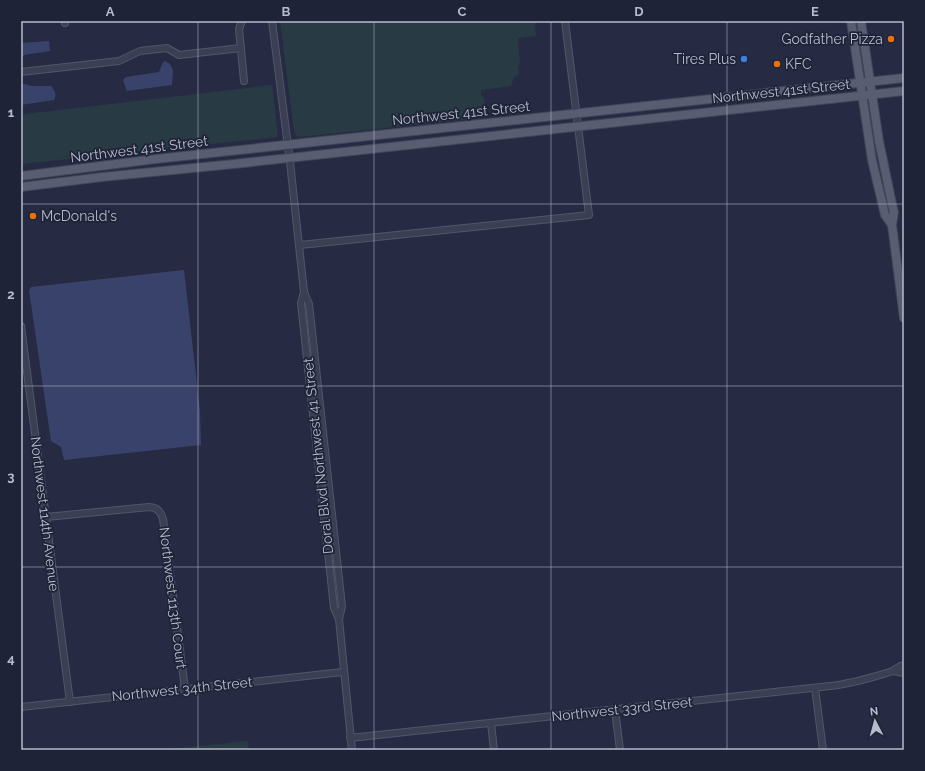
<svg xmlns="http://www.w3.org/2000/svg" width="925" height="771" viewBox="0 0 925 771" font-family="Raleway,sans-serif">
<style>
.green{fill:#283a44}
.water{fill:#39426a}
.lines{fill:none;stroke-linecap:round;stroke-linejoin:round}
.minor-casing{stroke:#52566a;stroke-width:8}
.major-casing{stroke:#414559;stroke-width:10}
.minor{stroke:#3a3f53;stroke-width:6}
.major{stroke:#585d72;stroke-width:8}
.grid{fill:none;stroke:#b7bbcc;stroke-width:1;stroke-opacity:0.55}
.food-dot{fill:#e8710a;stroke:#1f2338;stroke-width:1.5}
.shop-dot{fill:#3f7fe0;stroke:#1f2338;stroke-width:1.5}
.labels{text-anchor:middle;stroke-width:3.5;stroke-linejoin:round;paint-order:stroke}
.poi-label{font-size:14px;fill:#b7bbcc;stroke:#1f2338;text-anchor:end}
.street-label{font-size:14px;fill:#b7bbcc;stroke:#1f2338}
.neatline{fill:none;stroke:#b7bbcc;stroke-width:1.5}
.grid-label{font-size:13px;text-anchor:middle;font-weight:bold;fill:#b7bbcc}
</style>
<rect width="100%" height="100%" fill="#262b43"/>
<g class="green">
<polygon points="280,21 535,21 536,36 518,38 520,65 518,65 519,74 514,77 511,86 481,90 481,96 484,98 486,112 480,118 299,137 297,136 294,131"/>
<polygon points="272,85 278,137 21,164 21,116 25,114"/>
<polygon points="248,741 249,750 159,750"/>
</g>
<g class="water">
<polygon points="49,41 50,51 24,55 21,58 21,43"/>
<polygon points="165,61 170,64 173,70 172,85 127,91 123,80 126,77 159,72 163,62"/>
<path d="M21 83 31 86H51C55 91 57 94 54 100L21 105Z"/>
<polygon points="184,270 200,411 201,445 64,460 61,447 51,441 29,290 31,287"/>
</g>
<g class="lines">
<defs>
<g id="minor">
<polyline points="65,21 65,23"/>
<polyline points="242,21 239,29 244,81"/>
<polyline points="272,21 290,162 304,292 309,304 342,606 339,619 352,750"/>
<polyline points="21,72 119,61 140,51 167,48 179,55 241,48"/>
<polyline points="300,245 589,215 565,21"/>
<polyline points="304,292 301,303 334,608 339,619"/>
<polyline points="21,326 70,702"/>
<path d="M46 517 149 507C157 507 161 512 163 519L185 689"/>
<polyline points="893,671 904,673"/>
<polyline points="815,688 823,750"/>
<polyline points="21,707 343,672"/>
<polyline points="615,710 620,750"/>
<polyline points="491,723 494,750"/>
<path d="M350 738 830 686C851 684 870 678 890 672 895 670 898 666 904 665"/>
</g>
<g id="major">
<polyline points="851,21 872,160 885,215 892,225"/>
<polyline points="861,21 879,141 892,204 894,212 892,225 904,318"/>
<polyline points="21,176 156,159 904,78"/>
<polyline points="21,187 102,177 234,164 904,91"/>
</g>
</defs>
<use href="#minor" class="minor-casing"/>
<use href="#major" class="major-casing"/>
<use href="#minor" class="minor"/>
<use href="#major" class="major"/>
</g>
<path class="grid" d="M198 21V750M374 21V750M551 21V750M727 21V750M21 204H904M21 386H904M21 567H904"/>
<g class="food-dot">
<circle cx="891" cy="39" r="4"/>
<circle cx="777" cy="64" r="4"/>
<circle cx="33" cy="216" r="4"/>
</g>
<circle class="shop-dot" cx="744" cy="59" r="4"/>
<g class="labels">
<g class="poi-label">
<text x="883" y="44">Godfather Pizza</text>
<text x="736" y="64">Tires Plus</text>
<text x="785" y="69" text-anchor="start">KFC</text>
<text x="41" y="221" text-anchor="start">McDonald's</text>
</g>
<g class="street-label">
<text transform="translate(781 91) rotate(-6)" y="5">Northwest 41st Street</text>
<text transform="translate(461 113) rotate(-6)" y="5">Northwest 41st Street</text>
<text transform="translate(139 149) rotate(-7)" y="5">Northwest 41st Street</text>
<text transform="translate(318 456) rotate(-96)" y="5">Doral Blvd Northwest 41 Street</text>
<text transform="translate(45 514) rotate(83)" y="5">Northwest 114th Avenue</text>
<text transform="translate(173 598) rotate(83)" y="5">Northwest 113th Court</text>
<text transform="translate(182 689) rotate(-6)" y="5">Northwest 34th Street</text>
<text transform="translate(622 709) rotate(-6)" y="5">Northwest 33rd Street</text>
</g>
</g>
<rect width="925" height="771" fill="none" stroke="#1f2338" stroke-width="44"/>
<g transform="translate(875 721) rotate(354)" stroke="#1f2338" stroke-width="3" paint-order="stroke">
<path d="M0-3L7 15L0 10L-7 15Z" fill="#b7bbcc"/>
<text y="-6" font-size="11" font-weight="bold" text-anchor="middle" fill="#b7bbcc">N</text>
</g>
<rect x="22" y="22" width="881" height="727" class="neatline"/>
<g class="grid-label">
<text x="110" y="16">A</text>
<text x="286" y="16">B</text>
<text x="462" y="16">C</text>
<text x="639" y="16">D</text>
<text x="815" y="16">E</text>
<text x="11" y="117">1</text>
<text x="11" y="299">2</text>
<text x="11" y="481">3</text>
<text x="11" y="663">4</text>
</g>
</svg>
